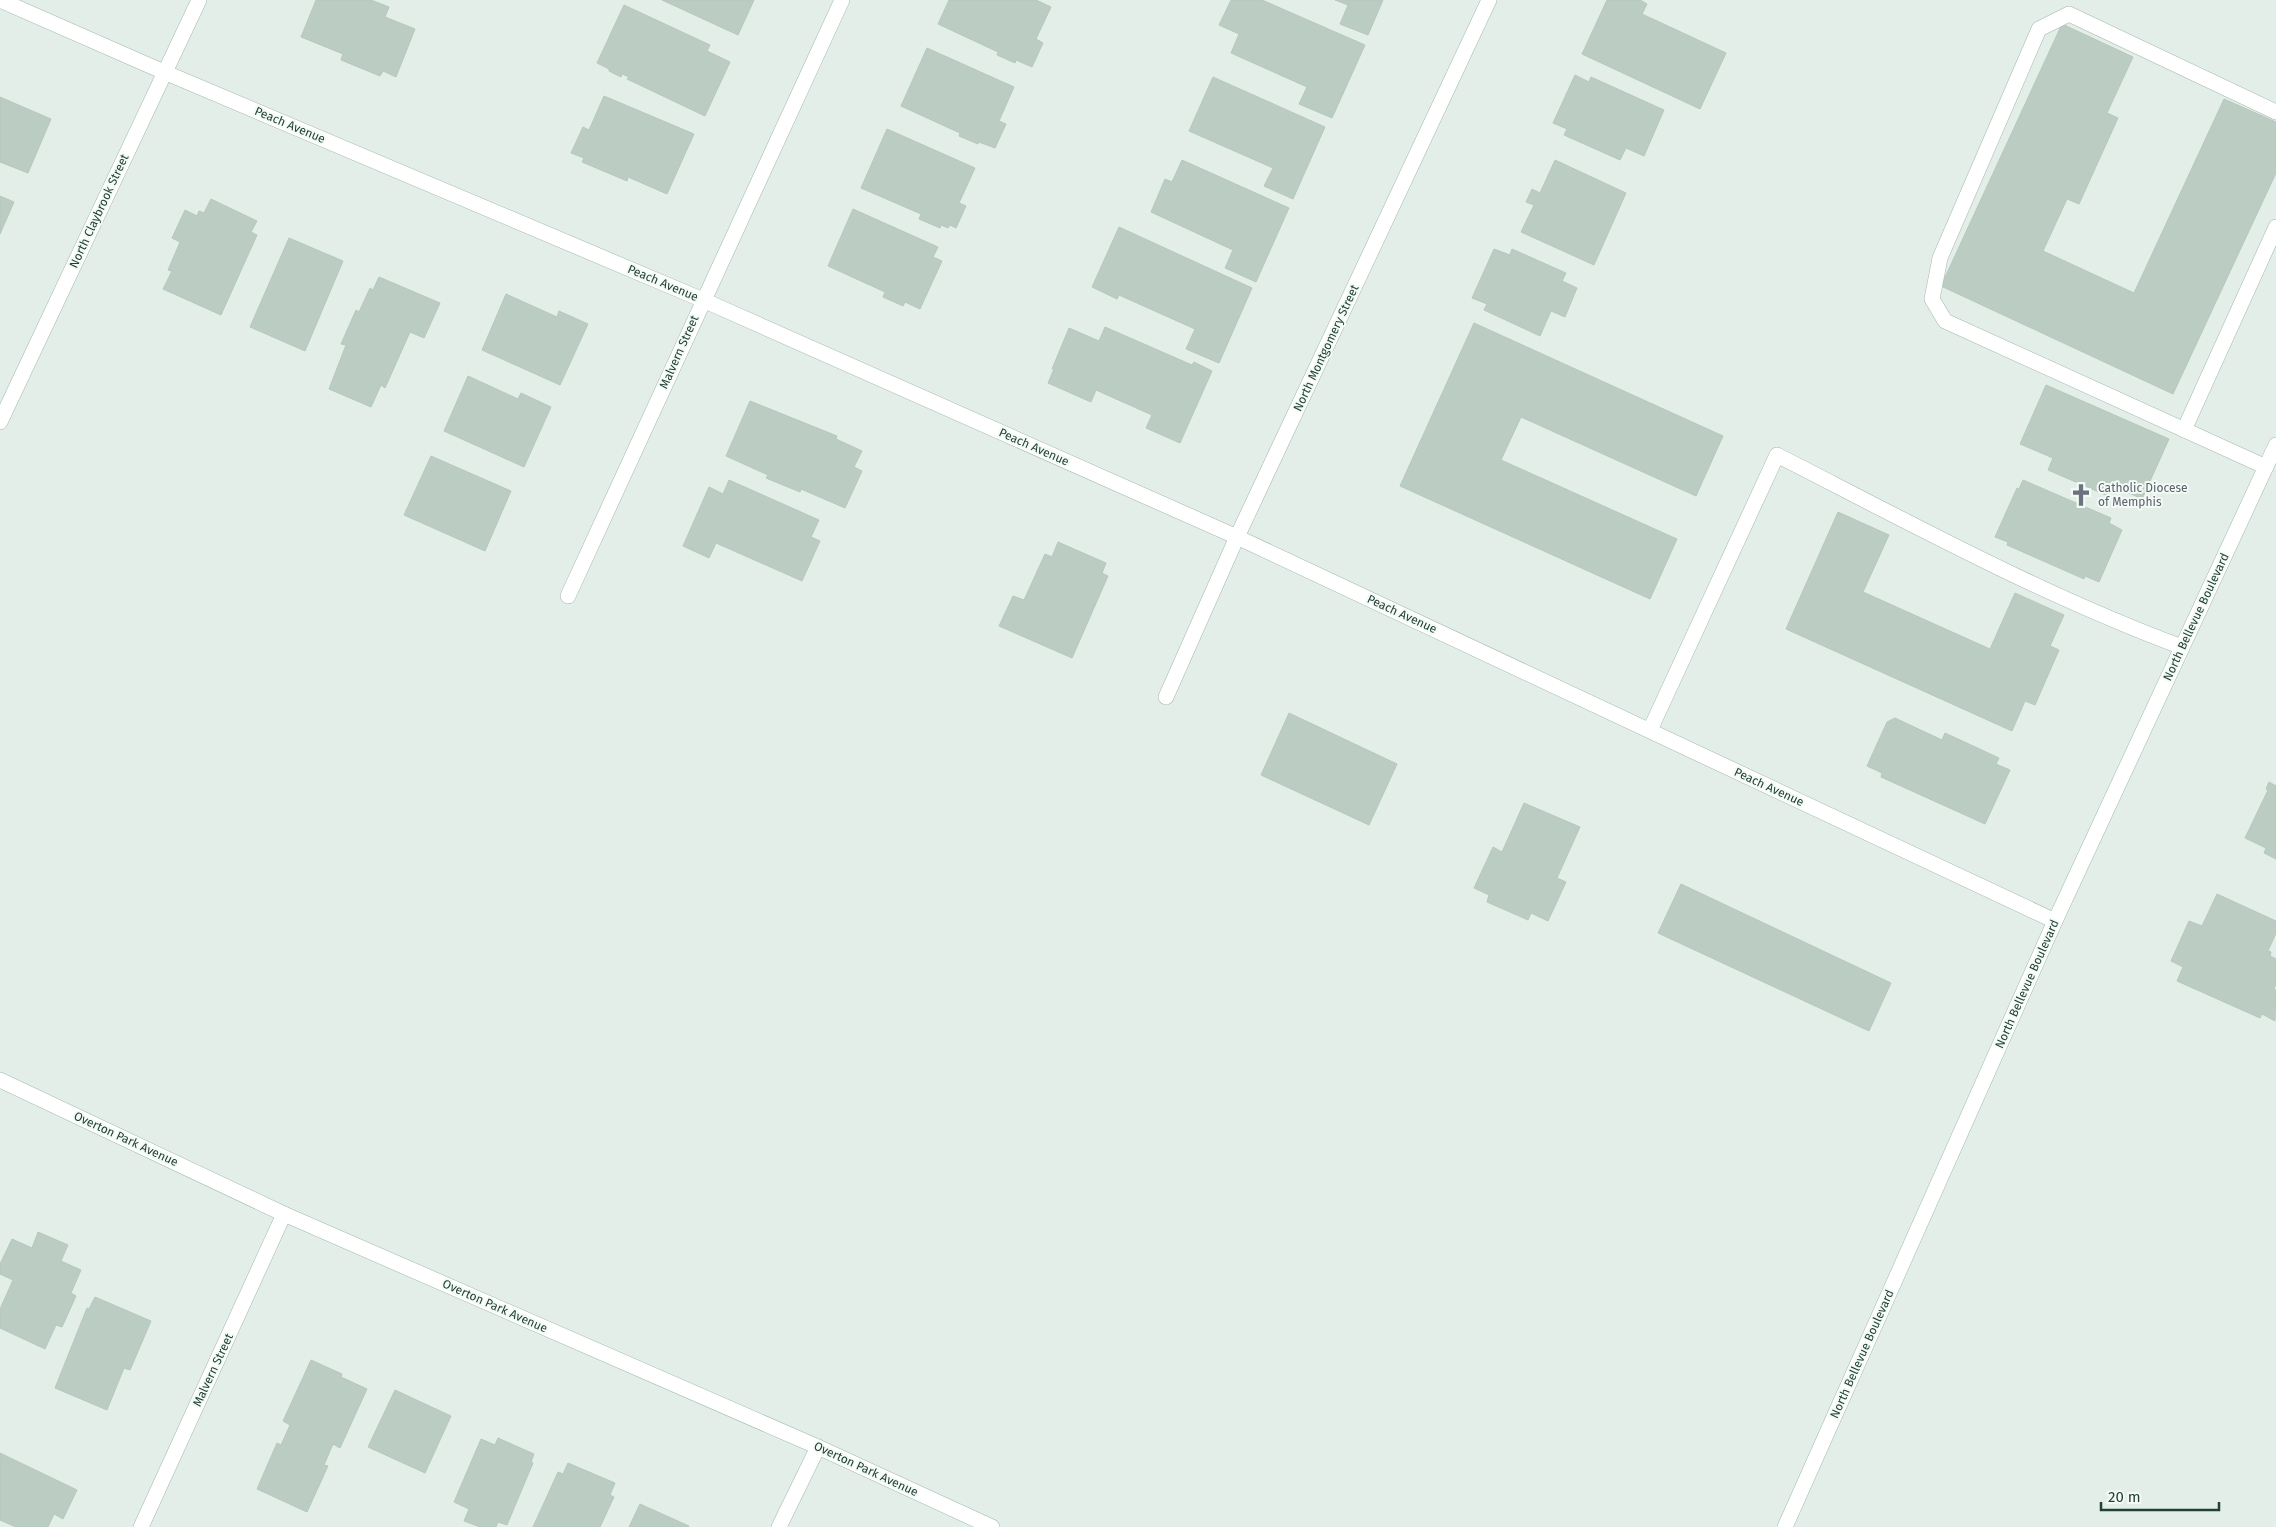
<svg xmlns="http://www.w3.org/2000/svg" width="2276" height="1527" viewBox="0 0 2276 1527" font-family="'Fira Sans',sans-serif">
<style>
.building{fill:#bbccc3;stroke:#b5c8be}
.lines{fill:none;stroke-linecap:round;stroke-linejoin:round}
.lane-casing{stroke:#a5b7af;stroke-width:16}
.street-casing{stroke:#a5b7af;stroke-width:16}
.secondary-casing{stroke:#a1bbae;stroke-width:16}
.lane{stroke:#fff;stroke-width:15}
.street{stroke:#fff;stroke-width:15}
.secondary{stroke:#fff;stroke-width:15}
.labels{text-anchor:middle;stroke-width:4;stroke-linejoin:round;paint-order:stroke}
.street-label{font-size:12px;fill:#214135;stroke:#f4faf6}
.worship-label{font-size:12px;fill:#5b616d;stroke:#f4faf6;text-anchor:start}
</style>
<rect width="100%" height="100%" fill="#e3eee8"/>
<g class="building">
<polygon points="316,0 371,0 389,7 385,17 415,29 396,77 383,71 380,76 341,60 343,54 301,37"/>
<polygon points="662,0 754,0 738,35"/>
<polygon points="949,0 1036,0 1051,7 1036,39 1043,43 1032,67 1016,60 1015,63 997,55 998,52 938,24"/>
<polygon points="1231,0 1262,0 1365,45 1332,118 1299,104 1307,87 1231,53 1239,34 1219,25"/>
<polygon points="1335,0 1383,0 1368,35 1340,24 1348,5"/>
<polygon points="1607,0 1640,0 1647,4 1642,14 1726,53 1700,109 1582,54"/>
<polygon points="624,5 710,45 707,51 730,62 705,116 627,79 629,77 622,74 621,77 609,71 609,69 597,63"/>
<polygon points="2062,24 2133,57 2107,113 2118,118 2079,204 2067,199 2043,251 2134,293 2224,99 2276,122 2276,173 2173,394 1941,286"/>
<polygon points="927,48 1014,87 999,121 1006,124 995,148 979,142 978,144 959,136 960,133 901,106"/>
<polygon points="1575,75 1589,82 1591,77 1664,110 1644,156 1626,148 1620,160 1564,135 1567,129 1553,123"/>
<polygon points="1213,77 1325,127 1293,199 1264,186 1273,168 1189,131"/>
<polygon points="604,96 694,134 667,194 628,177 627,181 582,162 584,158 571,153 583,127 589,130"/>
<polygon points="0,97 51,119 28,173 0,162"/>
<polygon points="887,129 975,168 959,203 966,206 956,228 950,225 948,228 941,225 940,228 919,219 921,214 861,188"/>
<polygon points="1182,160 1289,208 1256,282 1225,268 1233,250 1151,212 1165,179 1172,182"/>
<polygon points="1555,160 1626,193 1594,265 1521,232 1534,205 1526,202 1532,189 1540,193"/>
<polygon points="0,196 14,202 0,234"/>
<polygon points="211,199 257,221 251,232 257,235 221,315 163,289 172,271 168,270 180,242 172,238 185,210 197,216 199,211 204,213"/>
<polygon points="853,209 938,247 933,257 942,261 920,309 905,302 903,306 883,297 885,292 828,266"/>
<polygon points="1119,227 1252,288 1219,363 1186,349 1195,329 1119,295 1117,299 1092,287"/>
<polygon points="289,238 343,261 305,351 250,327"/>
<polygon points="1494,249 1510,255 1512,249 1566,273 1562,281 1577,288 1565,317 1551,311 1540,336 1484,310 1487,304 1472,298"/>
<polygon points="379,277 440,303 424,338 410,332 385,388 381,385 371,407 329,389 346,345 341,344 356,310 359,312 370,288 373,290"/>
<polygon points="506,294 557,317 559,311 588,324 560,385 482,350"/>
<polygon points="1474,323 1723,436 1696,496 1521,417 1501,460 1677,539 1650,599 1400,486"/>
<polygon points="1105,327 1192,365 1194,362 1212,371 1180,443 1146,428 1152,415 1096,390 1091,402 1048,383 1054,369 1052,369 1069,328 1099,341"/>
<polygon points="468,376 518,399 521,393 551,407 524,467 444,431"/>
<polygon points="2046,385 2169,439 2142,499 2112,485 2108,496 2048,470 2053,458 2020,444"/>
<polygon points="750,401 837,436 836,439 862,451 854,467 862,471 845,508 801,489 800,492 766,478 768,475 726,456"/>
<polygon points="431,456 511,491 485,551 404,515"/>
<polygon points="729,480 819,520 811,537 820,541 802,581 716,543 709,558 683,546 709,487 723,494"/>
<polygon points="2023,480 2111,518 2109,523 2122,530 2099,582 2085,576 2084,579 2007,545 2008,542 1995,537 2017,488 2019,489"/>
<polygon points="1838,512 1889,535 1863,592 1990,649 2015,593 2064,615 2050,646 2059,650 2035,705 2025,701 2012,731 1786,629"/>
<polygon points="1058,542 1106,563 1102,573 1108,576 1072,658 999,626 1013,596 1024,600 1045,554 1052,557"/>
<polygon points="1289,713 1397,764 1369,825 1261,775"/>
<polygon points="1895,718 1942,740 1945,733 1999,758 1996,764 2010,770 1985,824 1881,777 1882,773 1867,766 1887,722"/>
<polygon points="2269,782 2276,786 2276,859 2264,853 2266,848 2245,838 2268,790 2266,789"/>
<polygon points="1524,803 1580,827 1557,878 1566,882 1548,921 1531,913 1528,920 1487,902 1489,895 1474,888 1493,847 1502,852"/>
<polygon points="1681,884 1891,983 1869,1031 1658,933"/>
<polygon points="2217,894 2276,921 2276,933 2268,951 2271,952 2270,956 2276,959 2276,984 2274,989 2276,990 2275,1021 2262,1014 2260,1018 2177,981 2183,967 2171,961 2189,921 2202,926"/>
<polygon points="38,1232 68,1245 61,1261 81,1270 71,1293 76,1296 62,1327 56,1325 45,1349 0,1328 0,1309 13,1280 0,1274 0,1264 12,1239 32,1248"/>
<polygon points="95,1297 151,1321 130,1370 124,1368 107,1410 55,1388 87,1308 89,1309"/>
<polygon points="311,1360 342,1374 341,1377 367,1389 340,1448 333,1444 324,1465 328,1466 307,1512 257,1489 277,1443 281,1445 290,1425 283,1421"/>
<polygon points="395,1390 451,1416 425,1473 368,1447"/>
<polygon points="498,1438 534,1454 531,1462 533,1463 507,1525 498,1522 496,1527 480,1527 464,1521 469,1509 454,1502 481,1439 495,1445"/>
<polygon points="0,1453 77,1490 63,1519 54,1514 48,1527 16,1527 0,1520"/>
<polygon points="568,1463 615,1483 610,1495 614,1497 600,1527 533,1527 558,1472 563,1474"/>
<polygon points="640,1504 689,1526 688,1527 629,1527"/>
</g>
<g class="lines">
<defs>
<g id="lane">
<polyline points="2184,430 2276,227"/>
<polyline points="2266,467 1945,321 1932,299 1940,258 2039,29 2069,14 2276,112"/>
<path d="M1650 730 1777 455C1910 523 2042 595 2182 647"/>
</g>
<g id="street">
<polyline points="0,0 164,72 703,300 1237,537 2055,921"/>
<polyline points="0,422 199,0"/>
<polyline points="568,596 842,0"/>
<polyline points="1166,697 1237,537 1489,0"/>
<polyline points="141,1527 284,1214"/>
<polyline points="779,1527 818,1447"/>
</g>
<g id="secondary">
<polyline points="0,1080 284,1214 818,1447 992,1527"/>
<polyline points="1785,1527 2055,921 2276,445"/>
</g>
</defs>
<use href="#lane" class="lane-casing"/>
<use href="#street" class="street-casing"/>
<use href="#secondary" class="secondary-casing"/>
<use href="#lane" class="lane"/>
<use href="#street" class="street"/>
<use href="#secondary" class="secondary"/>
</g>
<defs>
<symbol id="church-bare" viewBox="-9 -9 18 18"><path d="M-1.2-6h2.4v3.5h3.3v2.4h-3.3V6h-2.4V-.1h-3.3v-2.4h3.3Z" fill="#6b7280" stroke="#f4faf6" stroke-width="2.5" paint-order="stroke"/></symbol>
</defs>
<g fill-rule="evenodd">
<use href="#church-bare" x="2065" y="479" width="32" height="32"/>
</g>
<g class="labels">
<g class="street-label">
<text transform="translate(290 125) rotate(23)" y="4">Peach Avenue</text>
<text transform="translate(99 211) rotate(-65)" y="4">North Claybrook Street</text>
<text transform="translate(663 283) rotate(23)" y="4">Peach Avenue</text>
<text transform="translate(1326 348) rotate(-65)" y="4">North Montgomery Street</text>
<text transform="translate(679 352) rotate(-66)" y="4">Malvern Street</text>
<text transform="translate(1034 447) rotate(24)" y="4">Peach Avenue</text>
<text transform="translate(1402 614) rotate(25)" y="4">Peach Avenue</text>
<text transform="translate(2196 617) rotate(-65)" y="4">North Bellevue Boulevard</text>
<text transform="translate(1769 787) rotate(25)" y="4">Peach Avenue</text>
<text transform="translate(2027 984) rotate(-66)" y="4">North Bellevue Boulevard</text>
<text transform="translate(126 1139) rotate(25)" y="4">Overton Park Avenue</text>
<text transform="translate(495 1306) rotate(24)" y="4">Overton Park Avenue</text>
<text transform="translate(1862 1354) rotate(-66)" y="4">North Bellevue Boulevard</text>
<text transform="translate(213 1370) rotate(-65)" y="4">Malvern Street</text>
<text transform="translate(866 1469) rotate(25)" y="4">Overton Park Avenue</text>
</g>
<g class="worship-label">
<text x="2098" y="492">Catholic Diocese<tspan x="2098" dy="14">of Memphis</tspan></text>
</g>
</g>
<path d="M2101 1502v8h118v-8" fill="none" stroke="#214135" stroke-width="2.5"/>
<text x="2108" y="1502" font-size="15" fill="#214135" stroke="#f4faf6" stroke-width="4" paint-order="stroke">20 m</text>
</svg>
